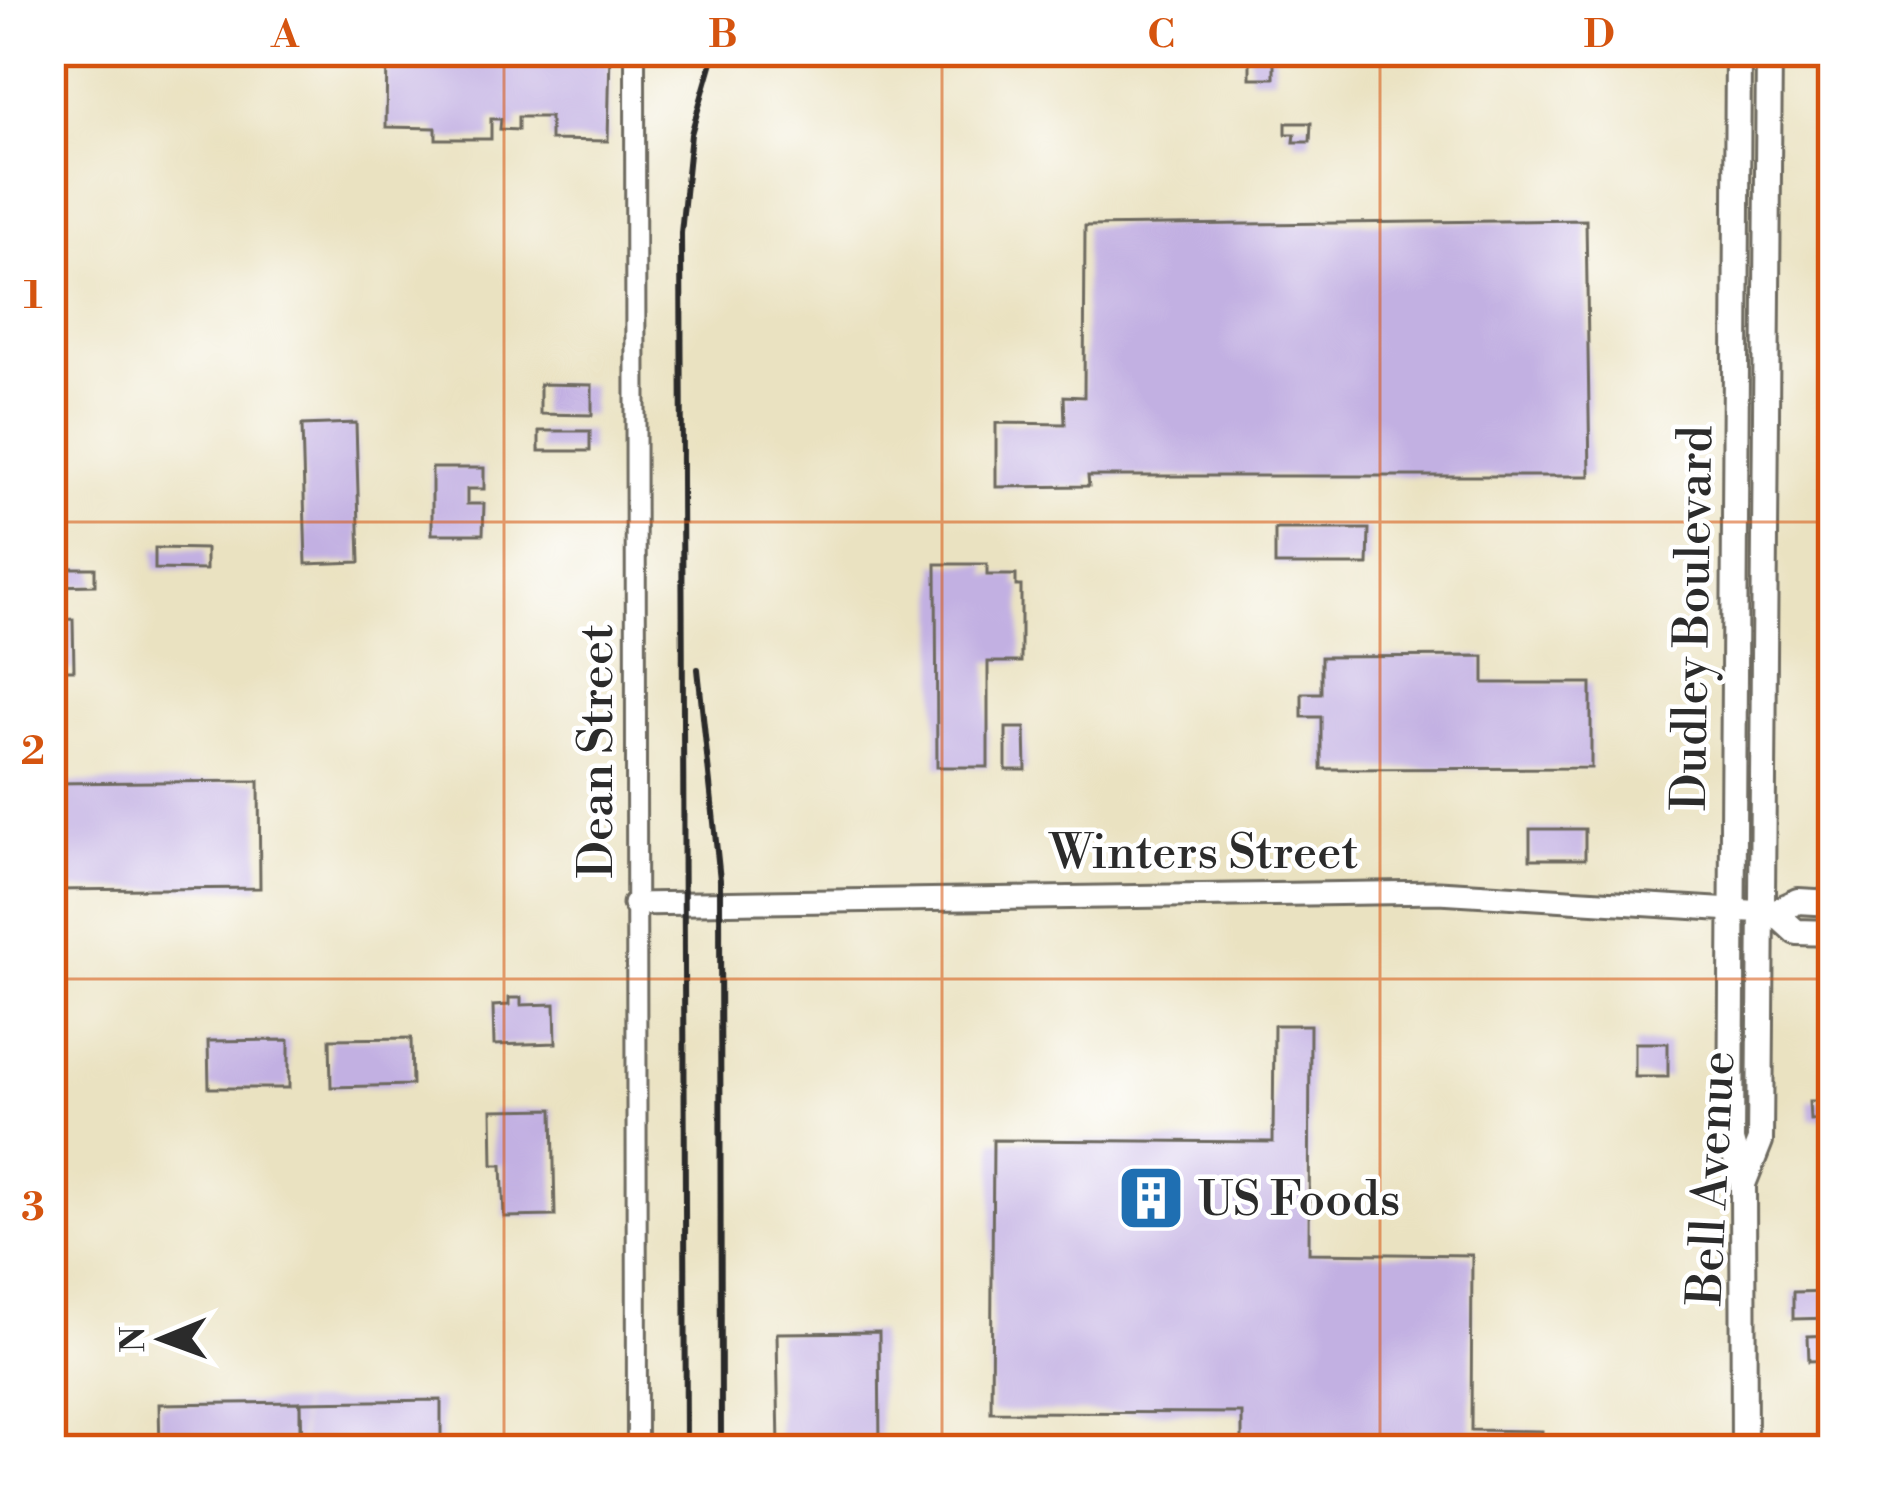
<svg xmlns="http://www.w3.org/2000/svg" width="1884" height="1501" viewBox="0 0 1884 1501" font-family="'Libre Bodoni',serif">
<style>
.building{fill:#c2b0e2}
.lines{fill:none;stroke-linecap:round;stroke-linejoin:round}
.minor-casing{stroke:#6e6b60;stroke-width:24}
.tertiary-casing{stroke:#6e6b60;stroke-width:27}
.secondary-casing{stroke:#6e6b60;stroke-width:30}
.minor{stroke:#fff;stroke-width:18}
.tertiary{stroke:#fff;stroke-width:21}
.secondary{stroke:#fff;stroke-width:24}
.rail{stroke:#2b2b2b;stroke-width:6}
.grid{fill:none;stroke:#d5540f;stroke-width:3;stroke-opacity:0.55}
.labels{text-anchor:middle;stroke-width:9;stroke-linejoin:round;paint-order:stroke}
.street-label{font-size:48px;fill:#2b2b2b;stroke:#fff}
.poi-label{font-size:48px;fill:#2b2b2b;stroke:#fff;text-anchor:start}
.neatline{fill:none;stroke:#d5540f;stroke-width:4.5}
.grid-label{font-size:39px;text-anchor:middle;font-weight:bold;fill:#d5540f}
</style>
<rect width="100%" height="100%" fill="#fff"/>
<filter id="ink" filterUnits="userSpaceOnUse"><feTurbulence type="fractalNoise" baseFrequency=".00833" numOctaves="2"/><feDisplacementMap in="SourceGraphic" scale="24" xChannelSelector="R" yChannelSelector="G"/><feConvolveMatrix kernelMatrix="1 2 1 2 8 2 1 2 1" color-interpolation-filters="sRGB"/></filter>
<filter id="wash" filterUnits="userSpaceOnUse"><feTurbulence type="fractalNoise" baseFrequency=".004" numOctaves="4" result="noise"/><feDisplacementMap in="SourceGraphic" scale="48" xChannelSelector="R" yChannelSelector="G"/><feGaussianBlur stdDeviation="2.7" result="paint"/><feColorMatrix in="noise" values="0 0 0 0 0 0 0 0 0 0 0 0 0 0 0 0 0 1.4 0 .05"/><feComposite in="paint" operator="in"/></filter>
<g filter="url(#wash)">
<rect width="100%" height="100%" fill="#eae2c1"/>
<g id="blocks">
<g class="building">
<polygon points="387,51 610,51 608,141 550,140 550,117 518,117 518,130 500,129 501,119 491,119 491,139 436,139 436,128 386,127"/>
<rect x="1250" y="51" width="24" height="27"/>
<polygon points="1286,123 1311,123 1310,142 1294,142 1295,134 1286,134"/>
<polygon points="1586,220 1590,476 1088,476 1089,486 996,487 996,423 1065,424 1064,396 1084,397 1085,226"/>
<polygon points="540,384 592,385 592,415 540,414"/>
<polygon points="356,423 360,562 306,564 302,425"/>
<rect x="539" y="431" width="51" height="20"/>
<polygon points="432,468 484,468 484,489 467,489 467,504 484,504 483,534 432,534"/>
<polygon points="1275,529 1369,529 1368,565 1275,565"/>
<polygon points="155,548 206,549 206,570 155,569"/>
<polygon points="936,564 987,564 987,575 1016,575 1016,586 1021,586 1021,662 988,662 988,767 937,767"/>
<polygon points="51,568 95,568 95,585 51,586"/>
<polygon points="73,619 74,670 60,670 59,620"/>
<polygon points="1484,656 1484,683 1591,683 1591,768 1321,769 1321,717 1302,717 1302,693 1321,693 1321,657"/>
<polygon points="1006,728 1025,728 1026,770 1006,770"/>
<polygon points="259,781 260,888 51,890 51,783"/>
<rect x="1530" y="829" width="55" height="30"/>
<polygon points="509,998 521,998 521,1005 555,1004 556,1043 494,1045 493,1006 509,1005"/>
<polygon points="1274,1025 1310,1025 1309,1253 1472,1255 1471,1430 1542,1431 1542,1450 1242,1450 1242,1413 991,1412 993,1140 1273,1142"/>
<polygon points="411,1038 412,1085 331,1087 330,1039"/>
<polygon points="289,1040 289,1088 209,1088 208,1041"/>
<rect x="1635" y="1043" width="33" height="34"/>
<polygon points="1809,1101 1833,1101 1833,1119 1810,1120"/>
<polygon points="553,1109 555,1216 504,1217 502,1165 493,1165 492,1110"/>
<polygon points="1833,1291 1833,1318 1793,1319 1793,1292"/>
<polygon points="879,1332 880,1450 779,1450 777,1333"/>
<polygon points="1833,1335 1833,1360 1809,1361 1808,1336"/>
<polygon points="441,1400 441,1450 302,1450 301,1402"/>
<polygon points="300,1402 300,1450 160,1450 159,1404"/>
</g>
</g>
</g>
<g filter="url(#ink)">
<use href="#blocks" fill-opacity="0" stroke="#6e6b60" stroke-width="3"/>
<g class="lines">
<defs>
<polyline id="minor" points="635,51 637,1450"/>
<polyline id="tertiary" points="634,904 1439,892 1749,911"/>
<g id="secondary">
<polyline points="1738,51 1731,1141 1743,1184"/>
<polyline points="1760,911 1774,912 1798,901 1833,903"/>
<polyline points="1774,912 1796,932 1833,933"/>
<polyline points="1744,1450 1743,1184 1760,1141 1769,51"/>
</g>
</defs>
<use href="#minor" class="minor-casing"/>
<use href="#tertiary" class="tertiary-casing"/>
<use href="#secondary" class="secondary-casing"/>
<use href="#minor" class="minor"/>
<use href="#tertiary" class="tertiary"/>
<use href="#secondary" class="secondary"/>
<g class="rail">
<polyline points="698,669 720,880 721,1450"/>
<polyline points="686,1450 681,233 691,134 715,51"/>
</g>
</g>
</g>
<path class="grid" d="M504 51V1450M942 51V1450M1380 51V1450M51 522H1833M51 979H1833"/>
<defs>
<symbol id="building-square" viewBox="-11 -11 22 22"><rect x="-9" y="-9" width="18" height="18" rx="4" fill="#1f6fb2" stroke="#fff"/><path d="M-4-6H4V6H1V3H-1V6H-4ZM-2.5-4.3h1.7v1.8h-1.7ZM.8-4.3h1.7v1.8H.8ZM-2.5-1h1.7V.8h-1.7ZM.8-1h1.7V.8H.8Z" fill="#fff"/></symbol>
</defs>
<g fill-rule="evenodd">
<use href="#building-square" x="1113" y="1160" width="76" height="76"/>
</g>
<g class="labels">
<g class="street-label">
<text transform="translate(1691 618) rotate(-89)" y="17">Dudley Boulevard</text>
<text transform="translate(595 751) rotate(-90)" y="17">Dean Street</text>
<text x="1204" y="868">Winters Street</text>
<text transform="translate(1710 1178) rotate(-87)" y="17">Bell Avenue</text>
</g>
<g class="poi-label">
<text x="1198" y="1215">US Foods</text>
</g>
</g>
<rect width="1884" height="1501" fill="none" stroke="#fff" stroke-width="132"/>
<g transform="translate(162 1339) rotate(269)" stroke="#ffffff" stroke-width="9" paint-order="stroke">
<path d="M0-9L21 45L0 30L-21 45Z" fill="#2b2b2b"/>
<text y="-18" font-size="33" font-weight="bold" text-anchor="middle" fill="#2b2b2b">N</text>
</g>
<rect x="66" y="66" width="1752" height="1369" class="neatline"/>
<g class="grid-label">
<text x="285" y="47">A</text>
<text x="723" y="47">B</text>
<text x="1161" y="47">C</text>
<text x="1599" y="47">D</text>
<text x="33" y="308">1</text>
<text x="33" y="764">2</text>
<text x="33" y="1220">3</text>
</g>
</svg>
